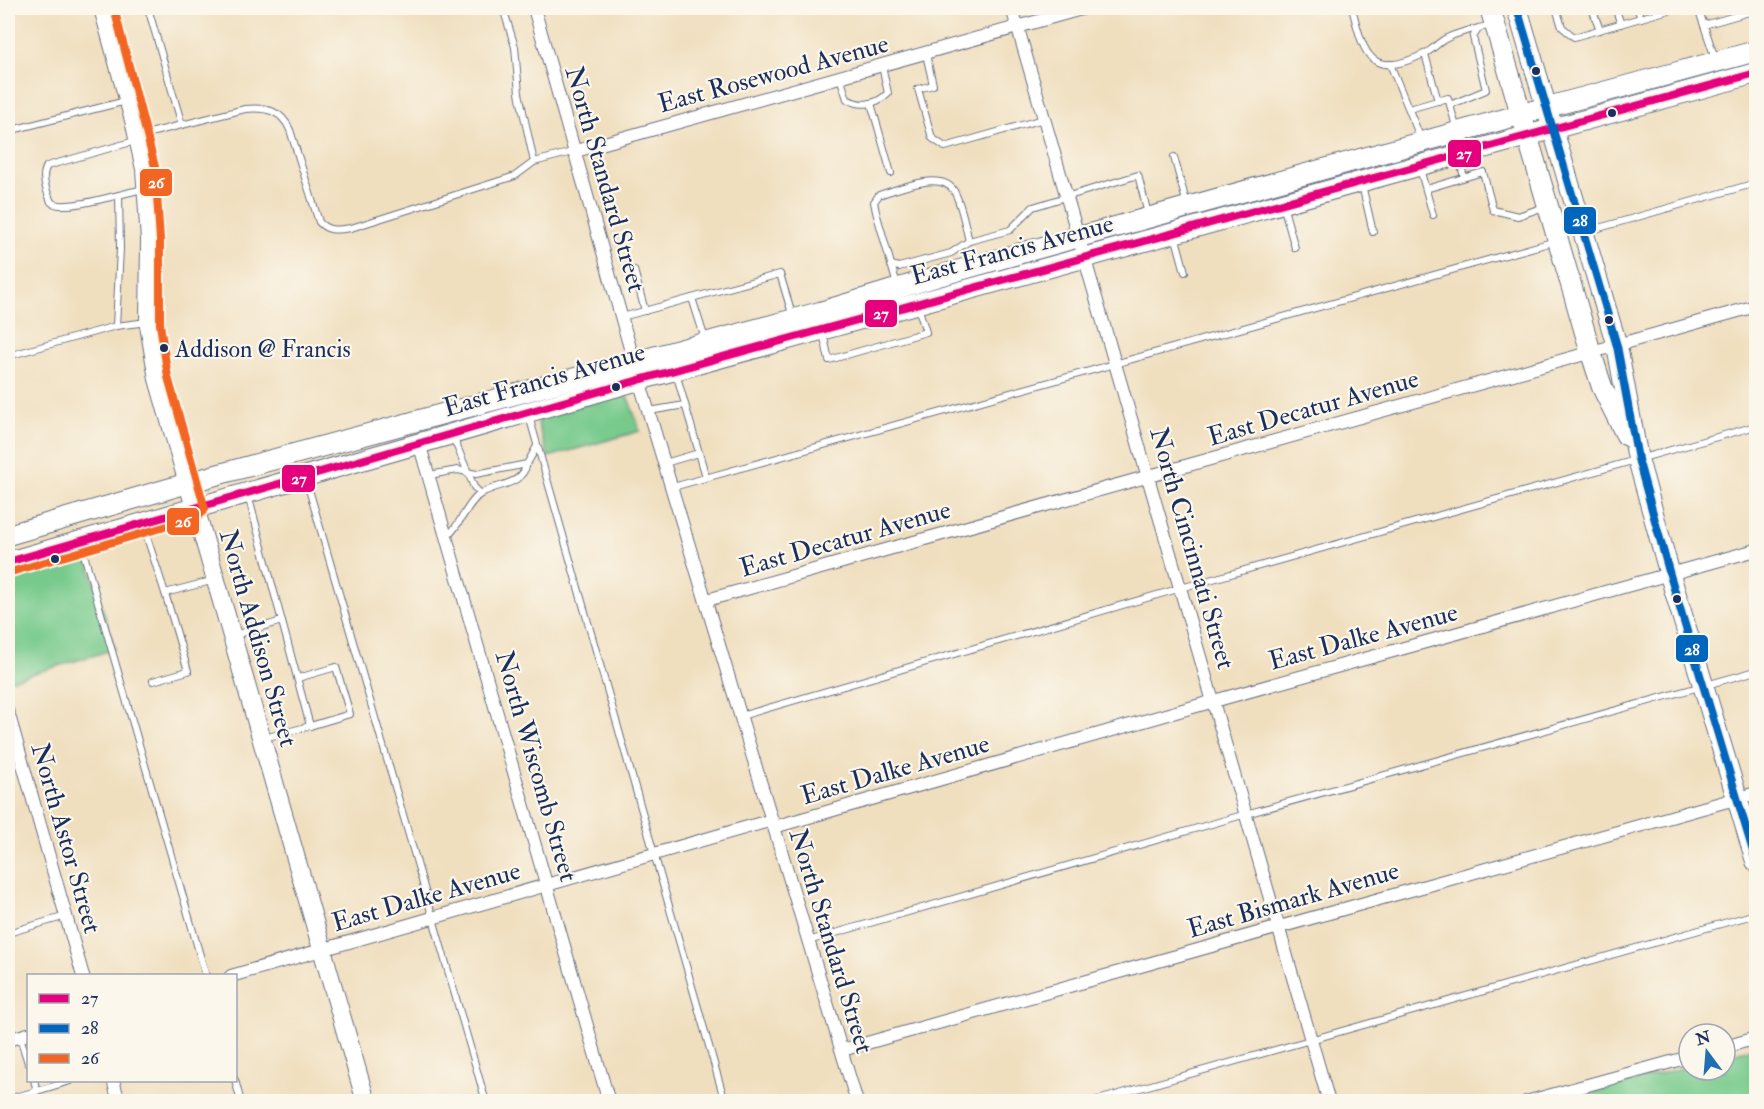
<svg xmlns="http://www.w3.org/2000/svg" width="1764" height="1109" viewBox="0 0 1764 1109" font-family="'IM FELL Double Pica',serif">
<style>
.green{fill:#77ca8c;stroke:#497c75;stroke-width:1.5}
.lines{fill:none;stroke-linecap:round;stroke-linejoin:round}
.lane-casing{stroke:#666d80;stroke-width:8}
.street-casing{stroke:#666d80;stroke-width:14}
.secondary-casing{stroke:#666d80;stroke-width:20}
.primary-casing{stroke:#666d80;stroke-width:22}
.lane{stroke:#fff;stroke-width:6}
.street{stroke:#fff;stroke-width:12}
.secondary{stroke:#fff;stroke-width:18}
.primary{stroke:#fff;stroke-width:20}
.bus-1-casing{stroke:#fbf7ec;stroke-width:12}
.bus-2-casing{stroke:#fbf7ec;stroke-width:12}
.bus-3-casing{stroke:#fbf7ec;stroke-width:12}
.bus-1{stroke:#e5007d;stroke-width:8}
.bus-2{stroke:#0065bd;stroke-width:8}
.bus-3{stroke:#f26522;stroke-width:8}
.bus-dot{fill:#1b2f5e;stroke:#fbf7ec;stroke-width:2}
.labels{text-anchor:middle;stroke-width:4.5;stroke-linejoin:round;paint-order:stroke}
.bus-label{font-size:24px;fill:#1b2f5e;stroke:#fbf7ec;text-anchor:start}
.street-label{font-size:26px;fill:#1b2f5e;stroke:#fbf7ec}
.line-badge{stroke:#fbf7ec;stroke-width:2}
.badge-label{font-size:16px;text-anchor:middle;font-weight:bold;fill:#fff}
</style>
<rect width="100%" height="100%" fill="#fbf7ec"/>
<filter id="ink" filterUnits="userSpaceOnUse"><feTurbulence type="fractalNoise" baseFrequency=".0167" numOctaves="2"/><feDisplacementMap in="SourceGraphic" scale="12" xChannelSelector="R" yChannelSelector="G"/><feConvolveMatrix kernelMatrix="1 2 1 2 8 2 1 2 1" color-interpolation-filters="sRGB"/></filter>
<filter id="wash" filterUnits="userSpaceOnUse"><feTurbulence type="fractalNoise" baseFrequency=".008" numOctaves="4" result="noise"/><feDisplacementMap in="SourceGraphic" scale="24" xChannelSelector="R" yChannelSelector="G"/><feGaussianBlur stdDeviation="1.35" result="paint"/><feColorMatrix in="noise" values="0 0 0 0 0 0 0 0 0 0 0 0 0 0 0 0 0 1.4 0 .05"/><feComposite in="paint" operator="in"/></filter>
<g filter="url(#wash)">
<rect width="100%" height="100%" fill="#f0dfbf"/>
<g class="green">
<polygon points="619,395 625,395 629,400 640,431 548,457 538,424 541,417"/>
<polygon points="84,548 115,649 11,680 8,668 8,572"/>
<polygon points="1756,1047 1756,1101 1562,1101 1689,1066 1689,1070 1725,1070 1725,1056"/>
</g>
</g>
<g filter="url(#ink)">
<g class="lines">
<defs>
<g id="lane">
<polyline points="148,8 182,125"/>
<polyline points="503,8 515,47 519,93 534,162"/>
<path d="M1352 8C1364 54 1369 80 1424 54 1433 50 1438 42 1447 38 1460 31 1477 29 1491 25"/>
<polyline points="1556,8 1562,27 1574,37 1676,8"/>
<polyline points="1615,8 1621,24"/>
<polyline points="1637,8 1641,18"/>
<polyline points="1698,8 1715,58"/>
<polyline points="1593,11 1600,30"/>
<polyline points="1704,25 1756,10"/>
<polyline points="926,54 933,85 918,89 932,138 945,147 1043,119"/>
<polyline points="1425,54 1438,101"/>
<polyline points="1390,64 1421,139"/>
<path d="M840 77 847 99C861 107 876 105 888 93L882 66"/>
<polyline points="871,103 891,173"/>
<polyline points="1450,105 1486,90 1473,37 1479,28"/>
<polyline points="1409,109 1448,98 1457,130"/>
<polyline points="8,131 126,101"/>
<path d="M138 136 245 109C265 107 282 110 290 130L319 222C328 232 338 230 351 228L515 176 534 162 576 151"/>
<path d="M135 141 47 166C40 177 47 191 51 202 63 213 126 192 144 189"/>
<polyline points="1174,157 1187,205"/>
<polyline points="1459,158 1464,177"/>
<polyline points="1420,169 1433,215"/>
<polyline points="1362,185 1373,232"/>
<polyline points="1426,189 1483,172 1493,210 1518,216 1544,207"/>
<polyline points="1283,205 1295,248"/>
<polyline points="1585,232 1756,183"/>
<polyline points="1175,235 1185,272"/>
<polyline points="891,265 899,267 951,253 969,241 1010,230 1033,207 1138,175 1148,214"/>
<polyline points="634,270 645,311"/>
<path d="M899 284 895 278 876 212 874 202 879 195C898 189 941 170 954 191 962 205 965 226 969 241"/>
<polyline points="692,298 705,339"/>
<polyline points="622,317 780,274 793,317"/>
<polyline points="116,326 120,249 119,195"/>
<polyline points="823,333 829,360 926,332 918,307"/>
<polyline points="8,356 116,326 147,322"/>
<polyline points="676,373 706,477"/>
<polyline points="649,411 685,405"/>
<polyline points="529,416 725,1102"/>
<polyline points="453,437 474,487 481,494"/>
<polyline points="665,463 699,453"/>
<polyline points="527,464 537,446"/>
<path d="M429 475 458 470 476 474 527 464C521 486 499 483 482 493 468 501 461 524 447 537"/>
<polyline points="306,479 486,1102"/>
<polyline points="673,487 1556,241"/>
<polyline points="248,495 310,726 350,714 336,667 298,678"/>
<polyline points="143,525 165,593"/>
<polyline points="81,544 206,976"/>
<polyline points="235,635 282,621"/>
<polyline points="153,681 188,671 165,593 215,580"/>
<polyline points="741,716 1181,588 1756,426"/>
<polyline points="264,738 310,726"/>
<polyline points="8,933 66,916"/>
<polyline points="808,941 1246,814 1756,671"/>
<polyline points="20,1037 28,1063"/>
<polyline points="235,1080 241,1102"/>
<polyline points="37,1091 70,1081"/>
<polyline points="8,1099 37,1091 34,1080"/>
<polyline points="1091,1102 1756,914"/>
</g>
<g id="street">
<polyline points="534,8 634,362"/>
<polyline points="1012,8 1329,1102"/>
<polyline points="576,151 1085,8"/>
<polyline points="639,380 857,1102"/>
<polyline points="419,443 609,1102"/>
<polyline points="707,600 1756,306"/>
<polyline points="8,712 83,976"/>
<polyline points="774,827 1214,701 1756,550"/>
<polyline points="231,976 772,820"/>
<polyline points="8,1040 28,1034"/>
<polyline points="1725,1047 1756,1038"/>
<polyline points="842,1050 1756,793"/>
<polyline points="113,1080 119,1102"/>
<polyline points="1526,1102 1689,1057"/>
</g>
<polyline id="secondary" points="103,8 134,120 145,169 150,240 149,325 158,379 366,1102"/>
<g id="primary">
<polyline points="1490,8 1591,353 1602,387 1626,435"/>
<polyline points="1517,8 1617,346 1638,459 1670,575 1756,861"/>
<polyline points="8,535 216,475 820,312 942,275 1544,108 1756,51"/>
<polyline points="8,562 639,380 1756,73"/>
</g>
</defs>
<use href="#lane" class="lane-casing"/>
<use href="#street" class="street-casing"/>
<use href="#secondary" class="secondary-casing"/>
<use href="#primary" class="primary-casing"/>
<use href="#lane" class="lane"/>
<use href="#street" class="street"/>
<use href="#secondary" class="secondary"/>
<use href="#primary" class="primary"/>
<defs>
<polyline id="bus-1" points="8,562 639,380 1756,73"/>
<polyline id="bus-2" points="1517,8 1617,346 1638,459 1670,575 1756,861"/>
<polyline id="bus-3" points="11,572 198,517 205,509 168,377 160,324 160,240 155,167 114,8"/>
</defs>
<use href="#bus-1" class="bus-1-casing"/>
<use href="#bus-2" class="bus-2-casing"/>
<use href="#bus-3" class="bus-3-casing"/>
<use href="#bus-1" class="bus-1"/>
<use href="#bus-2" class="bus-2"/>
<use href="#bus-3" class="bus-3"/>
</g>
</g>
<g class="bus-dot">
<circle cx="1536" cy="71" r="5"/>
<circle cx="1612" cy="113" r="5"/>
<circle cx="1609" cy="320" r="5"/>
<circle cx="164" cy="348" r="5"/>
<circle cx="616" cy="387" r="5"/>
<circle cx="55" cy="559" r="5"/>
<circle cx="1677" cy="599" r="5"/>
</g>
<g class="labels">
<g class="bus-label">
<text x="175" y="357">Addison @ Francis</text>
</g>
<g class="street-label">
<text transform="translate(773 73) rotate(-15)" y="9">East Rosewood Avenue</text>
<text transform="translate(606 179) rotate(74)" y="9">North Standard Street</text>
<text transform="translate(1012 249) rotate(-15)" y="9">East Francis Avenue</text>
<text transform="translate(544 379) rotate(-16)" y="9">East Francis Avenue</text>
<text transform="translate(1313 407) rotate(-16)" y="9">East Decatur Avenue</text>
<text transform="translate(845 538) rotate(-16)" y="9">East Decatur Avenue</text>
<text transform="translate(1193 548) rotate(74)" y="9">North Cincinnati Street</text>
<text transform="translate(1363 636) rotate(-15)" y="9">East Dalke Avenue</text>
<text transform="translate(259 638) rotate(74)" y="9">North Addison Street</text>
<text transform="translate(537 766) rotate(74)" y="9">North Wiscomb Street</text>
<text transform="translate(895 769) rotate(-16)" y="9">East Dalke Avenue</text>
<text transform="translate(67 838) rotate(74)" y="9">North Astor Street</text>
<text transform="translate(426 896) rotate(-16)" y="9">East Dalke Avenue</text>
<text transform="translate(1293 899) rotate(-16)" y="9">East Bismark Avenue</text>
<text transform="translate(832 941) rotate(73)" y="9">North Standard Street</text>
</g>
</g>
<g class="line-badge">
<rect x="1447" y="139" width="35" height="29" rx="6" fill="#e5007d"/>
<rect x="139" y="168" width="34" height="29" rx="6" fill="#f26522"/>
<rect x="1563" y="206" width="34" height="29" rx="6" fill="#0065bd"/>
<rect x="864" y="299" width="34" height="29" rx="6" fill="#e5007d"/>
<rect x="281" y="464" width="35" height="29" rx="6" fill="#e5007d"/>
<rect x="166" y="507" width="34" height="29" rx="6" fill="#f26522"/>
<rect x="1675" y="634" width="34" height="29" rx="6" fill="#0065bd"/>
</g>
<g class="badge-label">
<text x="1464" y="159">27</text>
<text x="156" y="188">26</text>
<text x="1580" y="226">28</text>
<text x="881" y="319">27</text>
<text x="299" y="484">27</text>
<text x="183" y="527">26</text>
<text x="1692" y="655">28</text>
</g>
<rect width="1764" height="1109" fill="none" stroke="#fbf7ec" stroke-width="30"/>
<rect x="27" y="974" width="210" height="108" fill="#fbf7ec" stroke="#a1a7b3" stroke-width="1.5"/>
<rect x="39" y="994" width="30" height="9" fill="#e5007d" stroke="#a1a7b3" stroke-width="1.5"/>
<text x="81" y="1004" font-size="18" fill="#1b2f5e">27</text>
<rect x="39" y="1024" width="30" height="9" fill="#0065bd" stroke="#a1a7b3" stroke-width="1.5"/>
<text x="81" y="1034" font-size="18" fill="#1b2f5e">28</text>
<rect x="39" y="1054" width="30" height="9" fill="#f26522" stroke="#a1a7b3" stroke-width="1.5"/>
<text x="81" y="1064" font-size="18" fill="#1b2f5e">26</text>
<g transform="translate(1707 1052) rotate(344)"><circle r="28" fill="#fbf7ec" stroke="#a1a7b3" stroke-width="1.5"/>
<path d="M0-4.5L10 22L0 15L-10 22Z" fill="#1f6fb2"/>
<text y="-9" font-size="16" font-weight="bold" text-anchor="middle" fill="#1b2f5e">N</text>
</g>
</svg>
